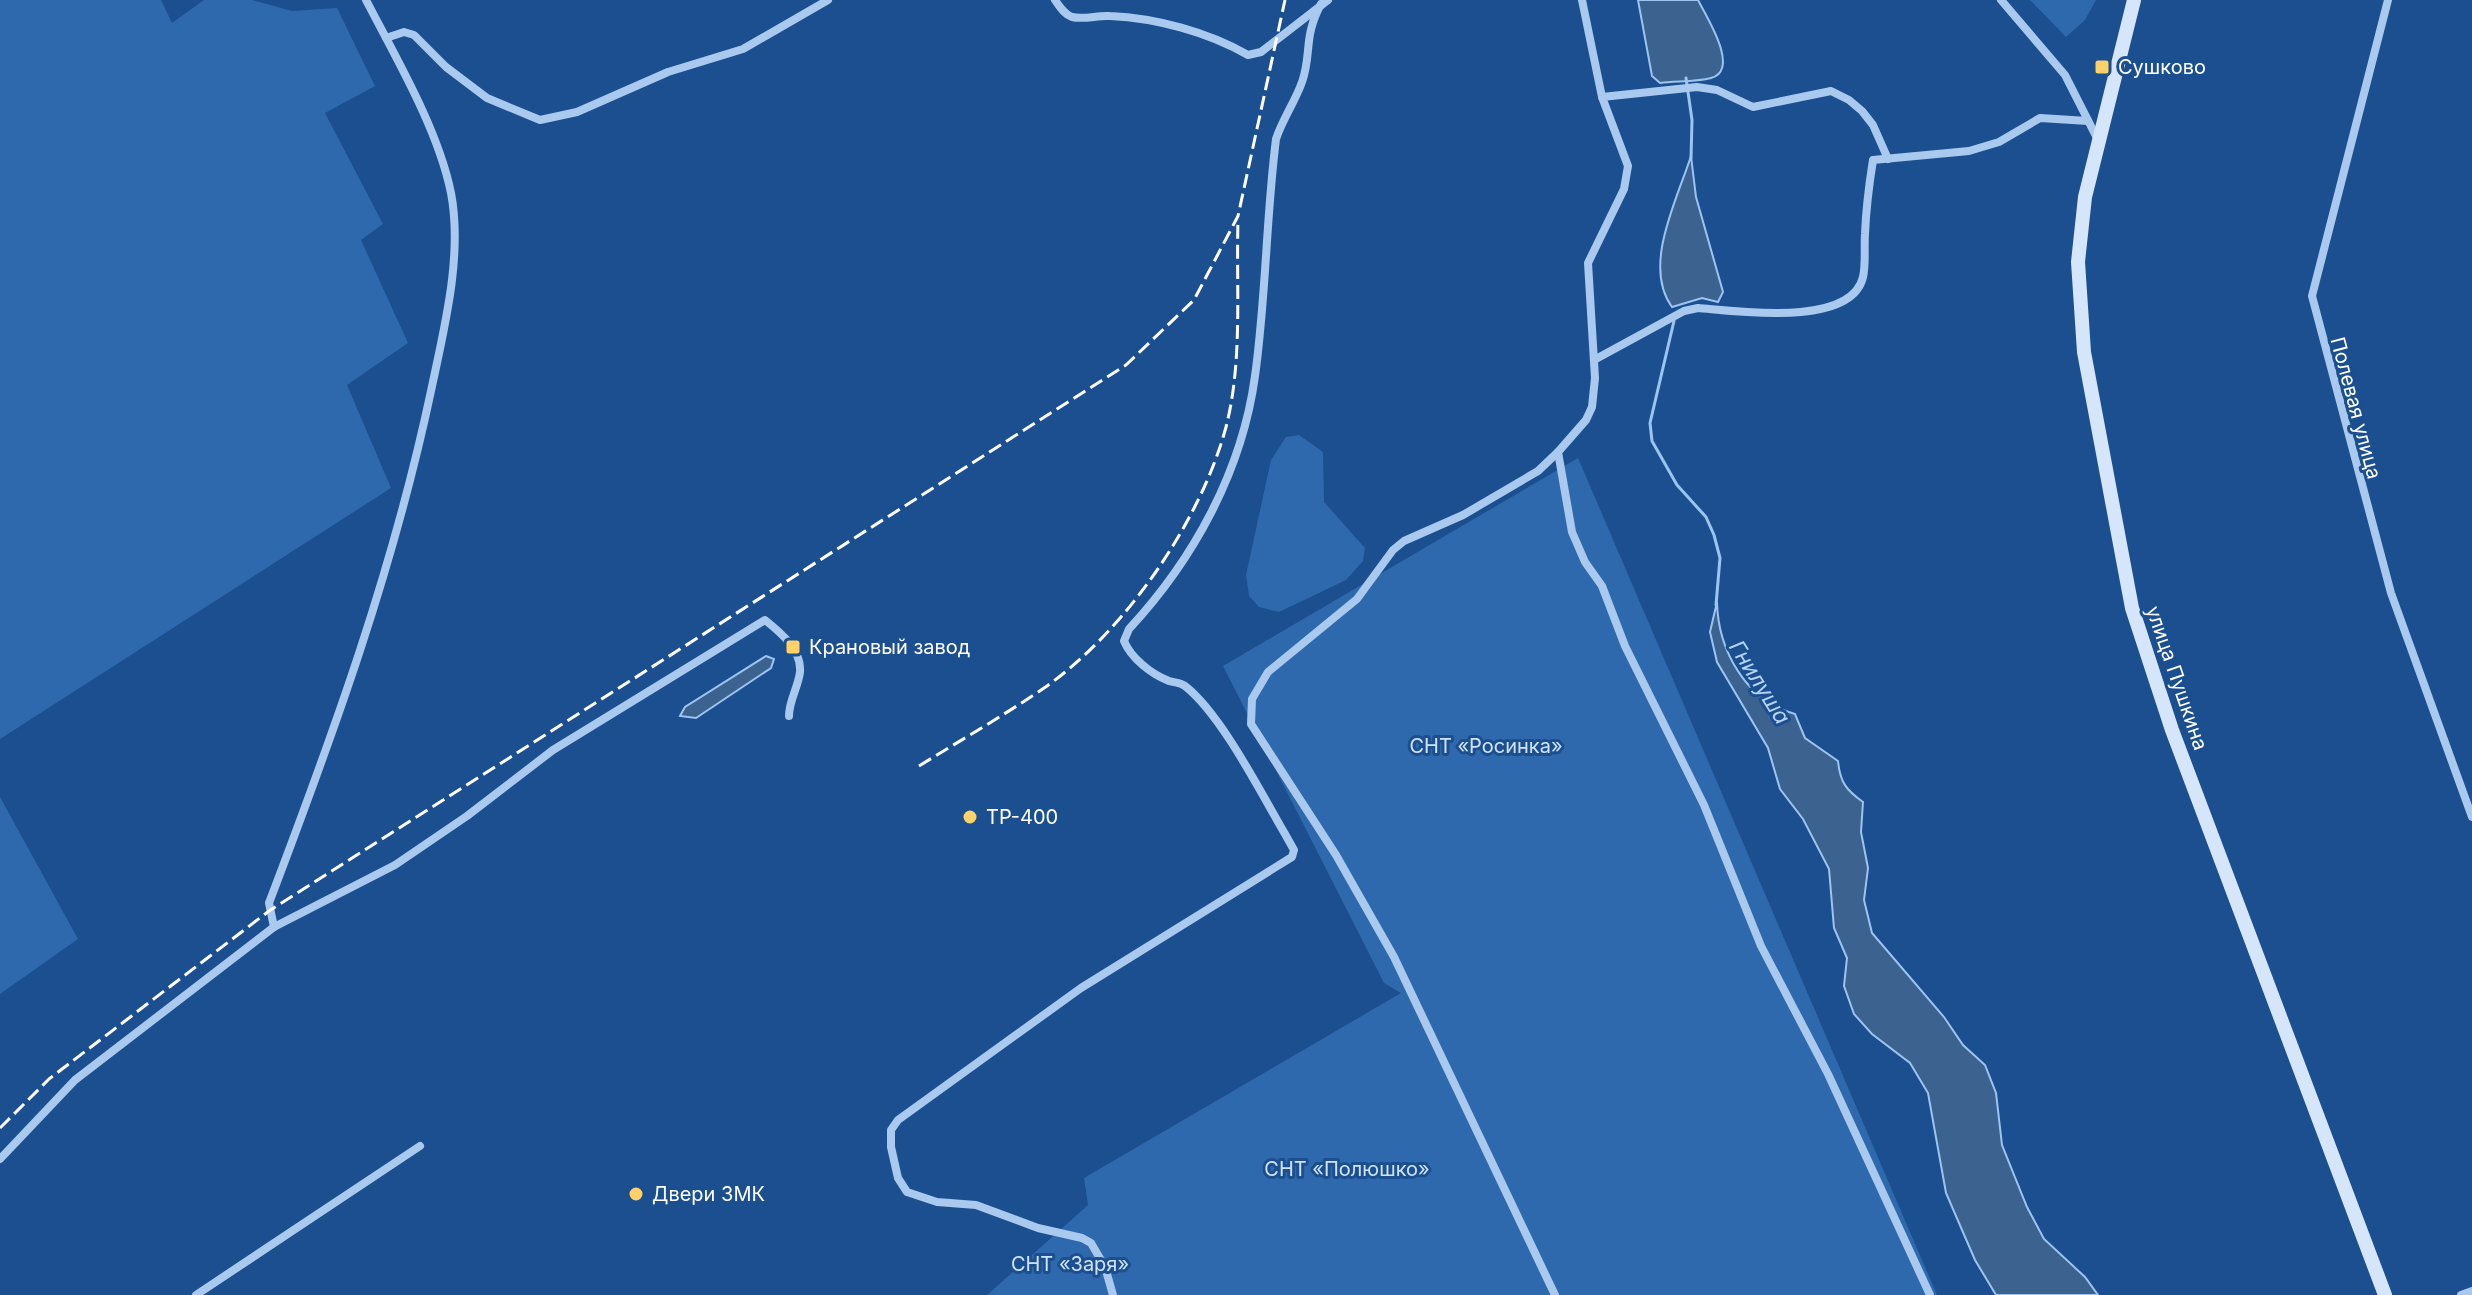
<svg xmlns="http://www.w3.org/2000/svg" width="2472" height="1295" viewBox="0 0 2472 1295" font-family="Inter,sans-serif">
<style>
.green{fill:#2e69ad}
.water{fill:#3c6290;stroke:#9cc4f0;stroke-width:2}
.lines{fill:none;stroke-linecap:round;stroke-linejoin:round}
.stream{stroke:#9cc4f0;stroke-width:3}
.street{stroke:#a9c9ee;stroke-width:8}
.secondary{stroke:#d6e6fa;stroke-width:14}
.rail{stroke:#fff;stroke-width:3;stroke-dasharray:14 6;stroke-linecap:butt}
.poi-dot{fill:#ffd166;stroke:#1b4f8f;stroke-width:3}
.labels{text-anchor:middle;stroke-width:6;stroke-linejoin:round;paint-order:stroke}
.poi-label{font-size:20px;fill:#fff;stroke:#1b4f8f;text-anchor:start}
.street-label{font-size:20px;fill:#fff;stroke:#1b4f8f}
.park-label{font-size:20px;fill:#cfe3fa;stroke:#1b4f8f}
.water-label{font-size:22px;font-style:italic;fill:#b5d3f5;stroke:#1b4f8f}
</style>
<rect width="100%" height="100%" fill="#1b4f8f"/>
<g class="green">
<polygon points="0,0 161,0 172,23 204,0 252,0 292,11 337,8 375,86 325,113 383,224 361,240 408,343 347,385 391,488 0,739"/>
<polygon points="2030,0 2096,0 2085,20 2066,37"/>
<polygon points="1299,435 1323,452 1324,502 1365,548 1363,561 1346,580 1279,612 1259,607 1249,596 1246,575 1271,460 1286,437"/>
<polygon points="1578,458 1937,1295 987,1295 1088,1205 1084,1178 1401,993 1384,983 1223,666"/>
<polygon points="0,797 78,939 0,994"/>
</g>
<g class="water">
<path d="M1638 0H1698C1706 16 1741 70 1711 78 1696 82 1676 81 1660 83L1652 76Z"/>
<path d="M1691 156 1696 197 1723 292 1718 302 1702 298 1672 307C1642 266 1677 200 1691 156Z"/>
<path d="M1717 602C1718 650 1746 701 1795 714L1805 738 1838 761C1840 782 1846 790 1863 802L1861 832 1868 868 1864 900 1872 933 1944 1017 1963 1045 1985 1065 1996 1093 2002 1145 2027 1207 2044 1239 2085 1277 2098 1295H1996L1975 1260 1946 1193 1928 1093 1910 1063 1872 1034 1854 1014 1844 986 1847 958 1834 928 1829 869 1803 819 1780 789 1768 748 1717 662 1710 632Z"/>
<polygon points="766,656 774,659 771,668 696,718 680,716 685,707"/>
</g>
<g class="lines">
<g class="stream">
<polyline points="1686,78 1692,120 1691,158"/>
<polyline points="1674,321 1650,423 1652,441 1677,485 1706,517 1714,535 1720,558 1716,605"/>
</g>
<g class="street">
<path d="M1055 0C1060 7 1064 14 1072 17 1084 20 1098 15 1110 16 1156 18 1208 32 1248 55L1261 52 1328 0"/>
<polyline points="1582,0 1602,97 1628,166 1624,189 1588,263 1595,378 1592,407 1586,420 1558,452 1572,532 1585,562 1602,586 1625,646 1704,805 1761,946 1828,1074 1930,1295"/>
<polyline points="2001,0 2065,75 2098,140"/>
<polyline points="2388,0 2312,296 2391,593 2472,817"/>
<polyline points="386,38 404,32 414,35 446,67 487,98 540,120 577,112 668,72 743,49 828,0"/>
<polyline points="1602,97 1697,87 1717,90 1753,107 1831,91 1849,100 1862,111 1873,125 1888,159"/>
<path d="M1594 360 1684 311 1698 308C1736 311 1851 328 1863 277 1866 264 1864 248 1865 234 1866 209 1869 185 1873 160L1969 151 1999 142 2040 118 2088 121"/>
<path d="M274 927 269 903C334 732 393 570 431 391 444 329 463 256 451 193 438 129 396 58 366 0"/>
<path d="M0 1159 75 1080 274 927 395 865 467 816 553 750 765 620C780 632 802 650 800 672 798 688 789 700 789 716"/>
<polyline points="196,1295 420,1146"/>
<path d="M1113 1295 1105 1267 1091 1243 1082 1238 1038 1228 976 1205 937 1202 907 1192 898 1178 891 1147V1130L898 1120 1081 988 1292 857 1294 850 1285 834C1261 793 1221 714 1185 686 1180 682 1175 683 1169 681 1151 674 1131 658 1124 641L1129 629C1193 560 1242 472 1255 376 1266 298 1266 218 1276 139 1283 118 1295 102 1302 82 1312 54 1303 37 1321 4"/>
<polyline points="1555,1295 1394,957 1336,855 1251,724 1252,699 1268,672 1357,599 1393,550 1404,541 1463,515 1538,471 1558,452"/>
<polyline points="2461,1295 2472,1291"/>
</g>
<polyline class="secondary" points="2134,0 2085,197 2078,262 2084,352 2132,608 2172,730 2385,1295"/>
<g class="rail">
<path d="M919 766C961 740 1003 716 1044 688 1124 633 1201 521 1226 427 1243 361 1236 287 1238 220"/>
<polyline points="0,1128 49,1079 269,911 1126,365 1194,300 1238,216 1285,0"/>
</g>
</g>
<g class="poi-dot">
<rect x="2094" y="59" width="16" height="16" rx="4"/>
<rect x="785" y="639" width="16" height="16" rx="4"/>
<circle cx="970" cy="817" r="8"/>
<circle cx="636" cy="1194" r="8"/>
</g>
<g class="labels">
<g class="poi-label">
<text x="2118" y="74">Сушково</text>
<text x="809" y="654">Крановый завод</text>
<text x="986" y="824">ТР-400</text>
<text x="652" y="1201">Двери ЗМК</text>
</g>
<g class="street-label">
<text transform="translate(2356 408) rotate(75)" y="7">Полевая улица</text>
<text transform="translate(2177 678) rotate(71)" y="7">улица Пушкина</text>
</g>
<g class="park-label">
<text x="1486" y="753">СНТ «Росинка»</text>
<text x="1347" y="1176">СНТ «Полюшко»</text>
<text x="1070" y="1271">СНТ «Заря»</text>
</g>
<g class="water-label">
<text transform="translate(1760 682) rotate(58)" y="8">Гнилуша</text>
</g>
</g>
</svg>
